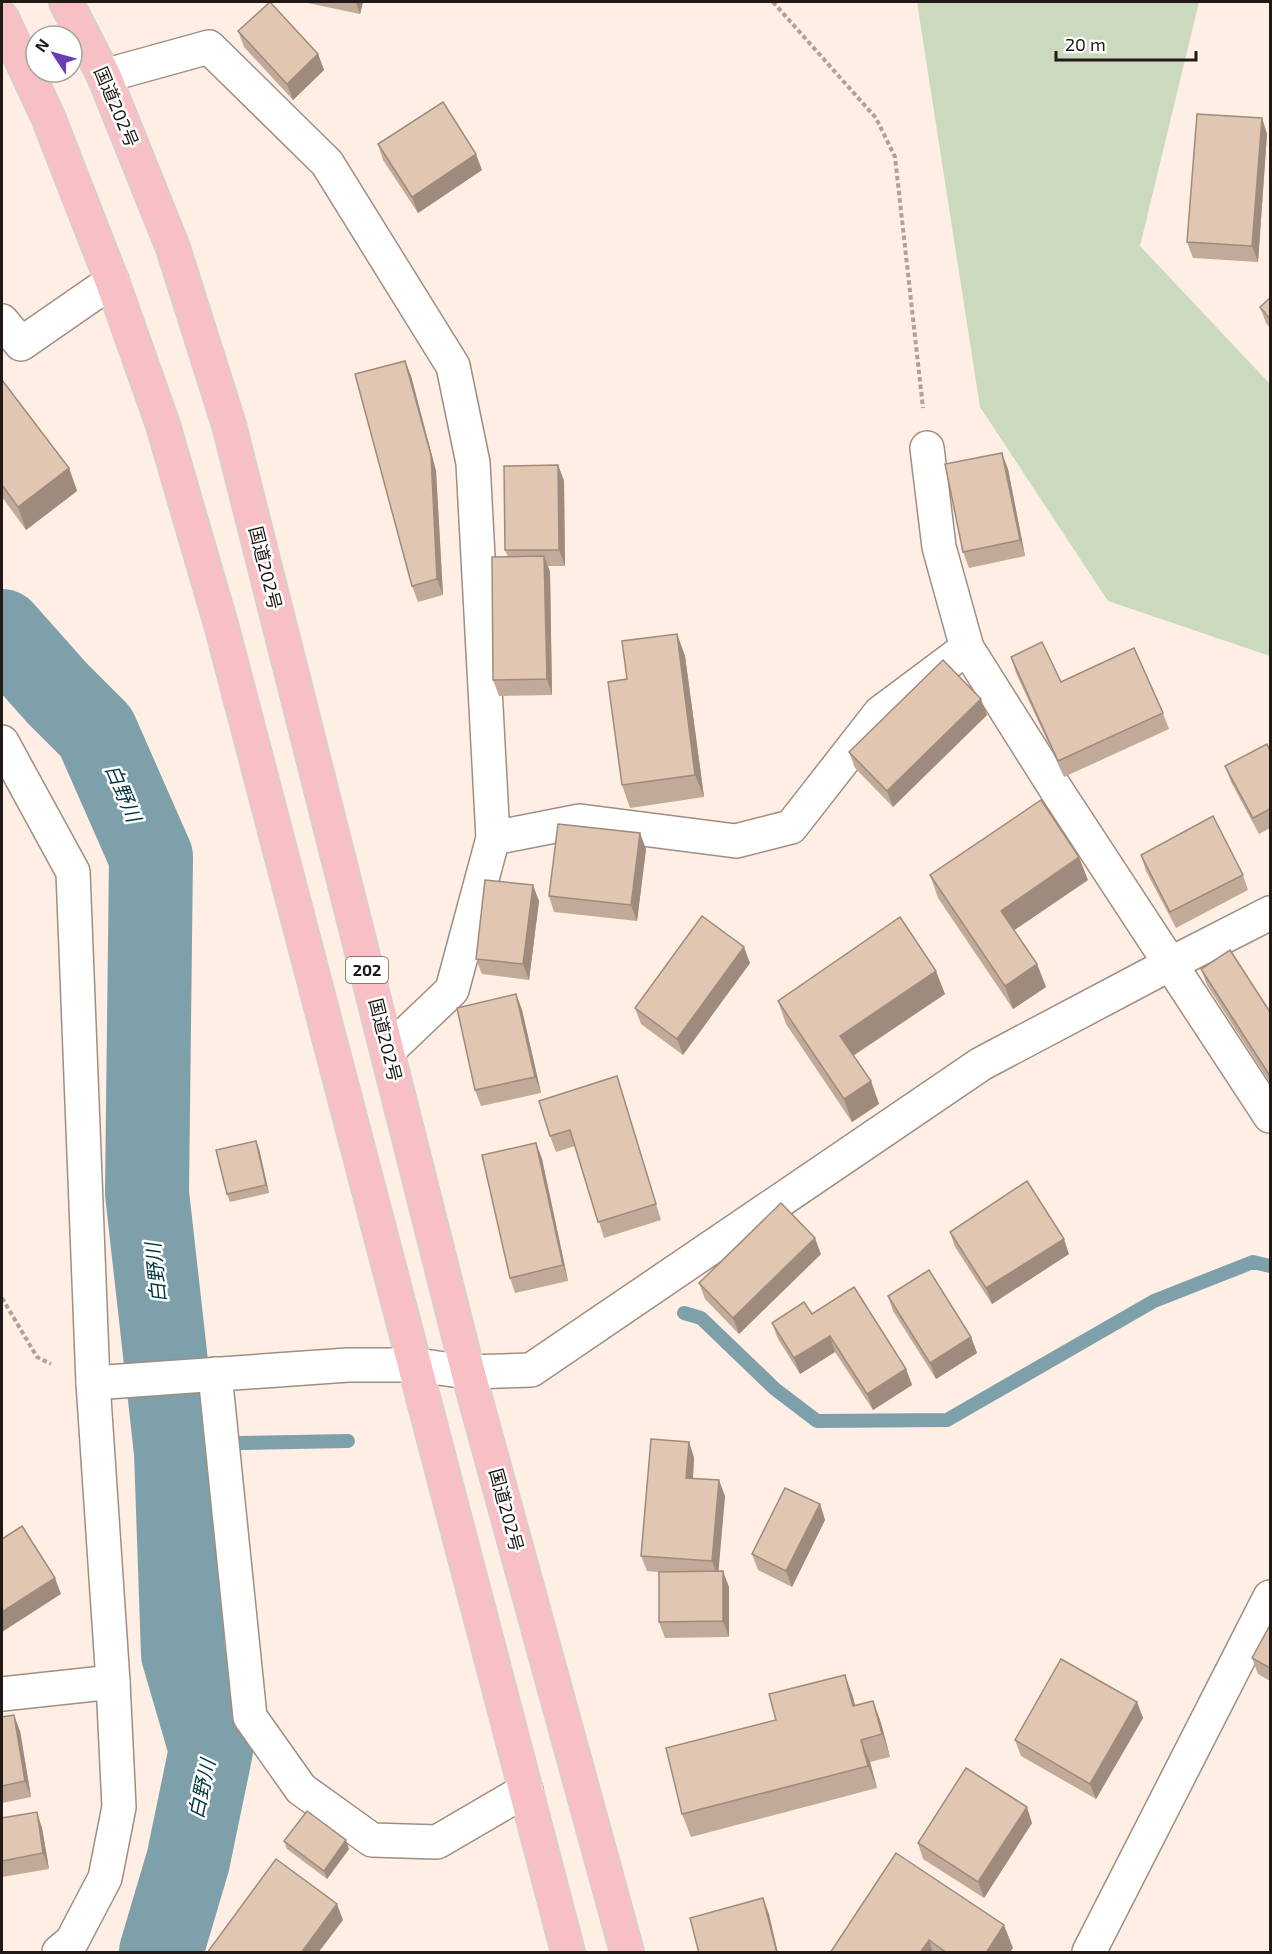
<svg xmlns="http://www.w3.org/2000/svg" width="1272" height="1954" viewBox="0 0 1272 1954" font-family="'Exo 2','Noto Sans JP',sans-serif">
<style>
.green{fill:#cbdabf}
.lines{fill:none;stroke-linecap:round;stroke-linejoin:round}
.stream{stroke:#7da0aa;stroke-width:14}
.river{stroke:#7da0aa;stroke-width:84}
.street-casing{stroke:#9f8e81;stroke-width:36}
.highway-casing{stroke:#d2d1d0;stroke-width:36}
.path{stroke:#aea199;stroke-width:4;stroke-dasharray:4.5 3;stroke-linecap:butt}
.street{stroke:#fff;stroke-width:33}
.highway{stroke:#f6c0c5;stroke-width:33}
.wall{fill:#c2aa99}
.shaded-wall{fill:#9e8b7d}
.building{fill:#e1c6b2;stroke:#9e8b7d;stroke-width:1.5}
.labels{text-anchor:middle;stroke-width:5;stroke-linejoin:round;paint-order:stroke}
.shield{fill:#fff;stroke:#635e5b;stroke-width:1.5}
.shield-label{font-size:16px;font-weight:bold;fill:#201915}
.street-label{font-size:18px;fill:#201915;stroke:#fff}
.water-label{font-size:20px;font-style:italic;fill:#003945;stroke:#fff}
</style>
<rect width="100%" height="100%" fill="#feeee3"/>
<polygon class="green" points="917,2 1199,2 1140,246 1270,384 1270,656 1108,601 980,407"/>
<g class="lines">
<g class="stream">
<polyline points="684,1313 701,1318 775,1389 817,1421 947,1420 1154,1301 1253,1262 1270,1266"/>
<polyline points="176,1452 240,1443 348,1441"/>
</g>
<polyline class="river" points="2,631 57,693 96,732 151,857 147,1193 176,1452 183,1654 211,1750 188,1861 161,1952"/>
<defs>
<g id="street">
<polyline points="104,76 209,47 327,163 453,366 473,463 493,838 452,990 388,1051"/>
<polyline points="2,321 21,344 112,281"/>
<polyline points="927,448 939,547 967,648 1059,794 1270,1116"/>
<polyline points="2,742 73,872 93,1383 113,1682 119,1807 105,1878 72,1941 59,1952"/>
<polyline points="493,838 580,821 736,841 791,827 880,713 967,648"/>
<polyline points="215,1374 250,1717 301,1789 372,1840 437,1842 526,1790"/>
<polyline points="93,1383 348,1365 416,1365 468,1372 531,1370 981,1064 1172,963 1270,913"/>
<polyline points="2,1694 113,1682"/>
<polyline points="1089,1952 1270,1597"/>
</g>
<g id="highway">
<polyline points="66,2 104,76 173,248 229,425 468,1372 627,1952"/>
<polyline points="2,18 48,117 112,281 163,425 222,628 568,1952"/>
</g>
</defs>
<use href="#street" class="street-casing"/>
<use href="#highway" class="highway-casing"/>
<g class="path">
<polyline points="773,2 876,118 895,157 923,408"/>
<polyline points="2,1298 37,1357 51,1364"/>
</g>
<use href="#street" class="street"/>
<use href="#highway" class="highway"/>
</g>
<g class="wall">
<polygon points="303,2 363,2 360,14"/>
<polygon points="238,31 318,54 324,70 293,100 244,47"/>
<polygon points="1262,118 1267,134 1258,262 1193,258 1187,242"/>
<polygon points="378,144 482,170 418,213 383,160"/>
<polygon points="1270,298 1270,328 1266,323 1260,307"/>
<polygon points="405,361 411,376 436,471 443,595 418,602 412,586"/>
<polygon points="2,380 69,468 77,491 26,530 2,497"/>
<polygon points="558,465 564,481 565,566 548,566 550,572 552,695 499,696 493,680 508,557 505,550"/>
<polygon points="1008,469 1025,556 969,568 963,552"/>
<polygon points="677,634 685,656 704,797 630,808 622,785 627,679"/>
<polygon points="1011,657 1061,682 1163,713 1169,729 1064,777 1016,673"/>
<polygon points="987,715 893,807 855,768 849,752"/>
<polygon points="1270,751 1270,828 1259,834 1231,782 1225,766"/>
<polygon points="646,849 637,921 554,912 549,896"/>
<polygon points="1141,855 1243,875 1248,890 1176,928 1146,871"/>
<polygon points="930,875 1088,880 1014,930 1037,964 1046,987 1013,1009 938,898"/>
<polygon points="539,901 529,980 482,974 476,959"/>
<polygon points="750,963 683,1055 641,1024 635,1008"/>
<polygon points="1201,969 1270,1012 1270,1083 1207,985"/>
<polygon points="516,994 522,1010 541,1093 481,1106 475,1090"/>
<polygon points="945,994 853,1056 871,1081 879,1104 852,1122 786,1024 778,1001"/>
<polygon points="617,1076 622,1092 661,1220 604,1238 575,1146 556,1152 550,1136"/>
<polygon points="536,1143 542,1159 568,1281 515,1293 510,1278"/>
<polygon points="259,1149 269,1193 230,1202 227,1194"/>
<polygon points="950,1232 1069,1254 992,1304 955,1247"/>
<polygon points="821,1254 739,1334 705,1299 699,1283"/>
<polygon points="888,1296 971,1337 977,1353 936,1379 893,1311"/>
<polygon points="812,1314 906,1369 912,1385 873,1410 835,1352 800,1374 778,1339 772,1323"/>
<polygon points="689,1442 694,1458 693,1478 725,1496 718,1571 729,1587 729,1637 665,1638 659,1622 659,1572 647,1571 641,1556"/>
<polygon points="820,1504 825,1520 792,1587 758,1570 752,1554"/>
<polygon points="1270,1625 1270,1681 1258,1674 1252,1658"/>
<polygon points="845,1675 855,1705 873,1701 881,1723 890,1757 870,1762 877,1788 691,1837 682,1814 776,1720"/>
<polygon points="1137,1702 1143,1718 1096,1799 1021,1756 1015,1740"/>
<polygon points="2,1717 20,1731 31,1797 2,1803"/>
<polygon points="2,1818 42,1828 49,1869 2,1877"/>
<polygon points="1032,1823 984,1898 923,1859 918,1843"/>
<polygon points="284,1841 349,1849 327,1879 287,1849"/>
<polygon points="896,1853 1013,1948 1009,1953 830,1953"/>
</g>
<g class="shaded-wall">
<polygon points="356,2 363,2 360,14"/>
<polygon points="318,54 324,70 293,100 287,84"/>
<polygon points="1262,118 1267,134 1258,262 1252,246"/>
<polygon points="476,154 482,170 418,213 412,197"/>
<polygon points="405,361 411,376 436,471 443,595 437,579"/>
<polygon points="1002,453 1008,469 1025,556 1020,540"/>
<polygon points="558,465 564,481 565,566 559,550"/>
<polygon points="69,468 77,491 26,530 18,507"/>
<polygon points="544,556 550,572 552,695 547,679"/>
<polygon points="677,634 685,656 704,797 695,775"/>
<polygon points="981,699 987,715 893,807 887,791"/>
<polygon points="640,833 646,849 637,921 631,905"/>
<polygon points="1079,857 1088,880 1010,933 1001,911"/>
<polygon points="533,885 539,901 529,980 523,964"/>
<polygon points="744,947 750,963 683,1055 677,1039"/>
<polygon points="1037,964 1046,987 1013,1009 1005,986"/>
<polygon points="936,971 945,994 848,1059 840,1036"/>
<polygon points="516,994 522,1010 541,1093 535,1077"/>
<polygon points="871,1081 879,1104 852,1122 844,1099"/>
<polygon points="256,1141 259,1149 269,1193 266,1185"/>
<polygon points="536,1143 542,1159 568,1281 563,1265"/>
<polygon points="815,1238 821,1254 739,1334 733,1318"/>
<polygon points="1064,1239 1069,1254 992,1304 986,1288"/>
<polygon points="830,1336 835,1352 800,1374 794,1358"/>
<polygon points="971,1337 977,1353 936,1379 930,1363"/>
<polygon points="906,1369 912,1385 873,1410 867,1394"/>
<polygon points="689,1442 694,1458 692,1494 686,1478"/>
<polygon points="719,1480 725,1496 718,1577 712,1561"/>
<polygon points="820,1504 825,1520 792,1587 786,1571"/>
<polygon points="723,1571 729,1587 729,1637 723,1621"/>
<polygon points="55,1578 61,1594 2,1632 2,1612"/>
<polygon points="845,1675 853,1697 861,1729 853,1706"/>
<polygon points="873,1701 881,1723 890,1757 882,1734"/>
<polygon points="1137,1702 1143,1718 1096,1799 1090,1784"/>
<polygon points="14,1715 20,1731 31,1797 25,1781"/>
<polygon points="861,1740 870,1762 877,1788 868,1766"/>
<polygon points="1027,1807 1032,1823 984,1898 978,1882"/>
<polygon points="37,1812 42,1828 49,1869 43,1853"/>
<polygon points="346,1840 349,1849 327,1879 324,1871"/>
<polygon points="763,1898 769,1914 778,1953 777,1953"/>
<polygon points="337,1904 343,1920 318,1953 301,1953"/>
<polygon points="1004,1925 1013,1948 1009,1953 986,1953"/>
<polygon points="929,1940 933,1953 920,1953"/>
</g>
<g class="building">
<polygon points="270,2 318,54 287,84 238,31"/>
<polygon points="443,102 476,154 412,197 378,144"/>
<polygon points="1197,114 1262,118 1252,246 1187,242"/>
<polygon points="1270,298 1270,319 1260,307"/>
<polygon points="405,361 431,455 437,579 412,586 355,374"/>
<polygon points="2,380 69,468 18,507 2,485"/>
<polygon points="1002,453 1020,540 963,552 945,464"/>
<polygon points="558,465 559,550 505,550 504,466"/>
<polygon points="544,556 547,679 493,680 492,557"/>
<polygon points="677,634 695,775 622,785 608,682 627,679 622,641"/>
<polygon points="1042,642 1061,682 1134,648 1163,713 1058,761 1011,657"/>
<polygon points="943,660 981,699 887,791 849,752"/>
<polygon points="1267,744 1270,751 1270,809 1253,818 1225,766"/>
<polygon points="1041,800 1079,857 1001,911 1037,964 1005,986 930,875"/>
<polygon points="1213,816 1243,875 1170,912 1141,855"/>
<polygon points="558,824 640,833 631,905 549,896"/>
<polygon points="485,880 533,885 523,964 476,959"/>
<polygon points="702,916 744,947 677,1039 635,1008"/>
<polygon points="900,917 936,971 840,1036 871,1081 844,1099 778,1001"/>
<polygon points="1230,950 1270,1012 1270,1076 1201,969"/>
<polygon points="516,994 535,1077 475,1090 457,1008"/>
<polygon points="617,1076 656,1204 598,1222 570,1130 550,1136 539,1101"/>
<polygon points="256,1141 266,1185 227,1194 216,1150"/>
<polygon points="536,1143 563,1265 510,1278 482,1155"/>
<polygon points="1027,1181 1064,1239 986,1288 950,1232"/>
<polygon points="781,1203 815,1238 733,1318 699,1283"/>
<polygon points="929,1270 971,1337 930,1363 888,1296"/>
<polygon points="854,1287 906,1369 867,1394 830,1336 794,1358 772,1323 804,1302 812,1314"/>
<polygon points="651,1439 689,1442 686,1478 719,1480 712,1561 641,1556"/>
<polygon points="785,1488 820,1504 786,1571 752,1554"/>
<polygon points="22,1526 55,1578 2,1612 2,1539"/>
<polygon points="723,1571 723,1621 659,1622 659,1572"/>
<polygon points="1270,1625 1270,1668 1252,1658"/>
<polygon points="1061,1659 1137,1702 1090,1784 1015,1740"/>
<polygon points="845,1675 853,1706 873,1701 882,1734 861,1740 868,1766 682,1814 666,1748 776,1720 769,1694"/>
<polygon points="14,1715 25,1781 2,1786 2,1717"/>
<polygon points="966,1768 1027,1807 978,1882 918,1843"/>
<polygon points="307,1811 346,1840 324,1871 284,1841"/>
<polygon points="37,1812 43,1853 2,1861 2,1818"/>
<polygon points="896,1853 1004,1925 986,1953 947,1953 929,1940 920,1953 830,1953"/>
<polygon points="276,1859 337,1904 301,1953 207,1953"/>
<polygon points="763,1898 777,1953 699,1953 690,1918"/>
</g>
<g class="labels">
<rect class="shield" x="346" y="957" width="42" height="26" rx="4.5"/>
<g class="shield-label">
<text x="367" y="976">202</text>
</g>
<g class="street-label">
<text transform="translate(116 107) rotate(67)" y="6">国道202号</text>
<text transform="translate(265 568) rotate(76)" y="6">国道202号</text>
<text transform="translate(385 1040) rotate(76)" y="6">国道202号</text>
<text transform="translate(506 1510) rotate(75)" y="6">国道202号</text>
</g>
<g class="water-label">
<text transform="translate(123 793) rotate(67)" y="7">白野川</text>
<text transform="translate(156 1273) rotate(-96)" y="7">白野川</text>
<text transform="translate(202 1789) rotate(-78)" y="7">白野川</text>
</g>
</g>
<rect width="1272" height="1954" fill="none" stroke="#201915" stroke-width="6"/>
<g transform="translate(54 54) rotate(306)"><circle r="28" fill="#ffffff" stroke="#a6a3a1" stroke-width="1.5"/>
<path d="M0-4.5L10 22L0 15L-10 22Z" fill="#663db5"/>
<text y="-9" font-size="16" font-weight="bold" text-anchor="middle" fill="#201915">N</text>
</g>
<path d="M1056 51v9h140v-9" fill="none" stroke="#201915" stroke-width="3"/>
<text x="1065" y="51" font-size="18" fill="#201915" stroke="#ffffff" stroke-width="4.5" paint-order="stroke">20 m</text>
</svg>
